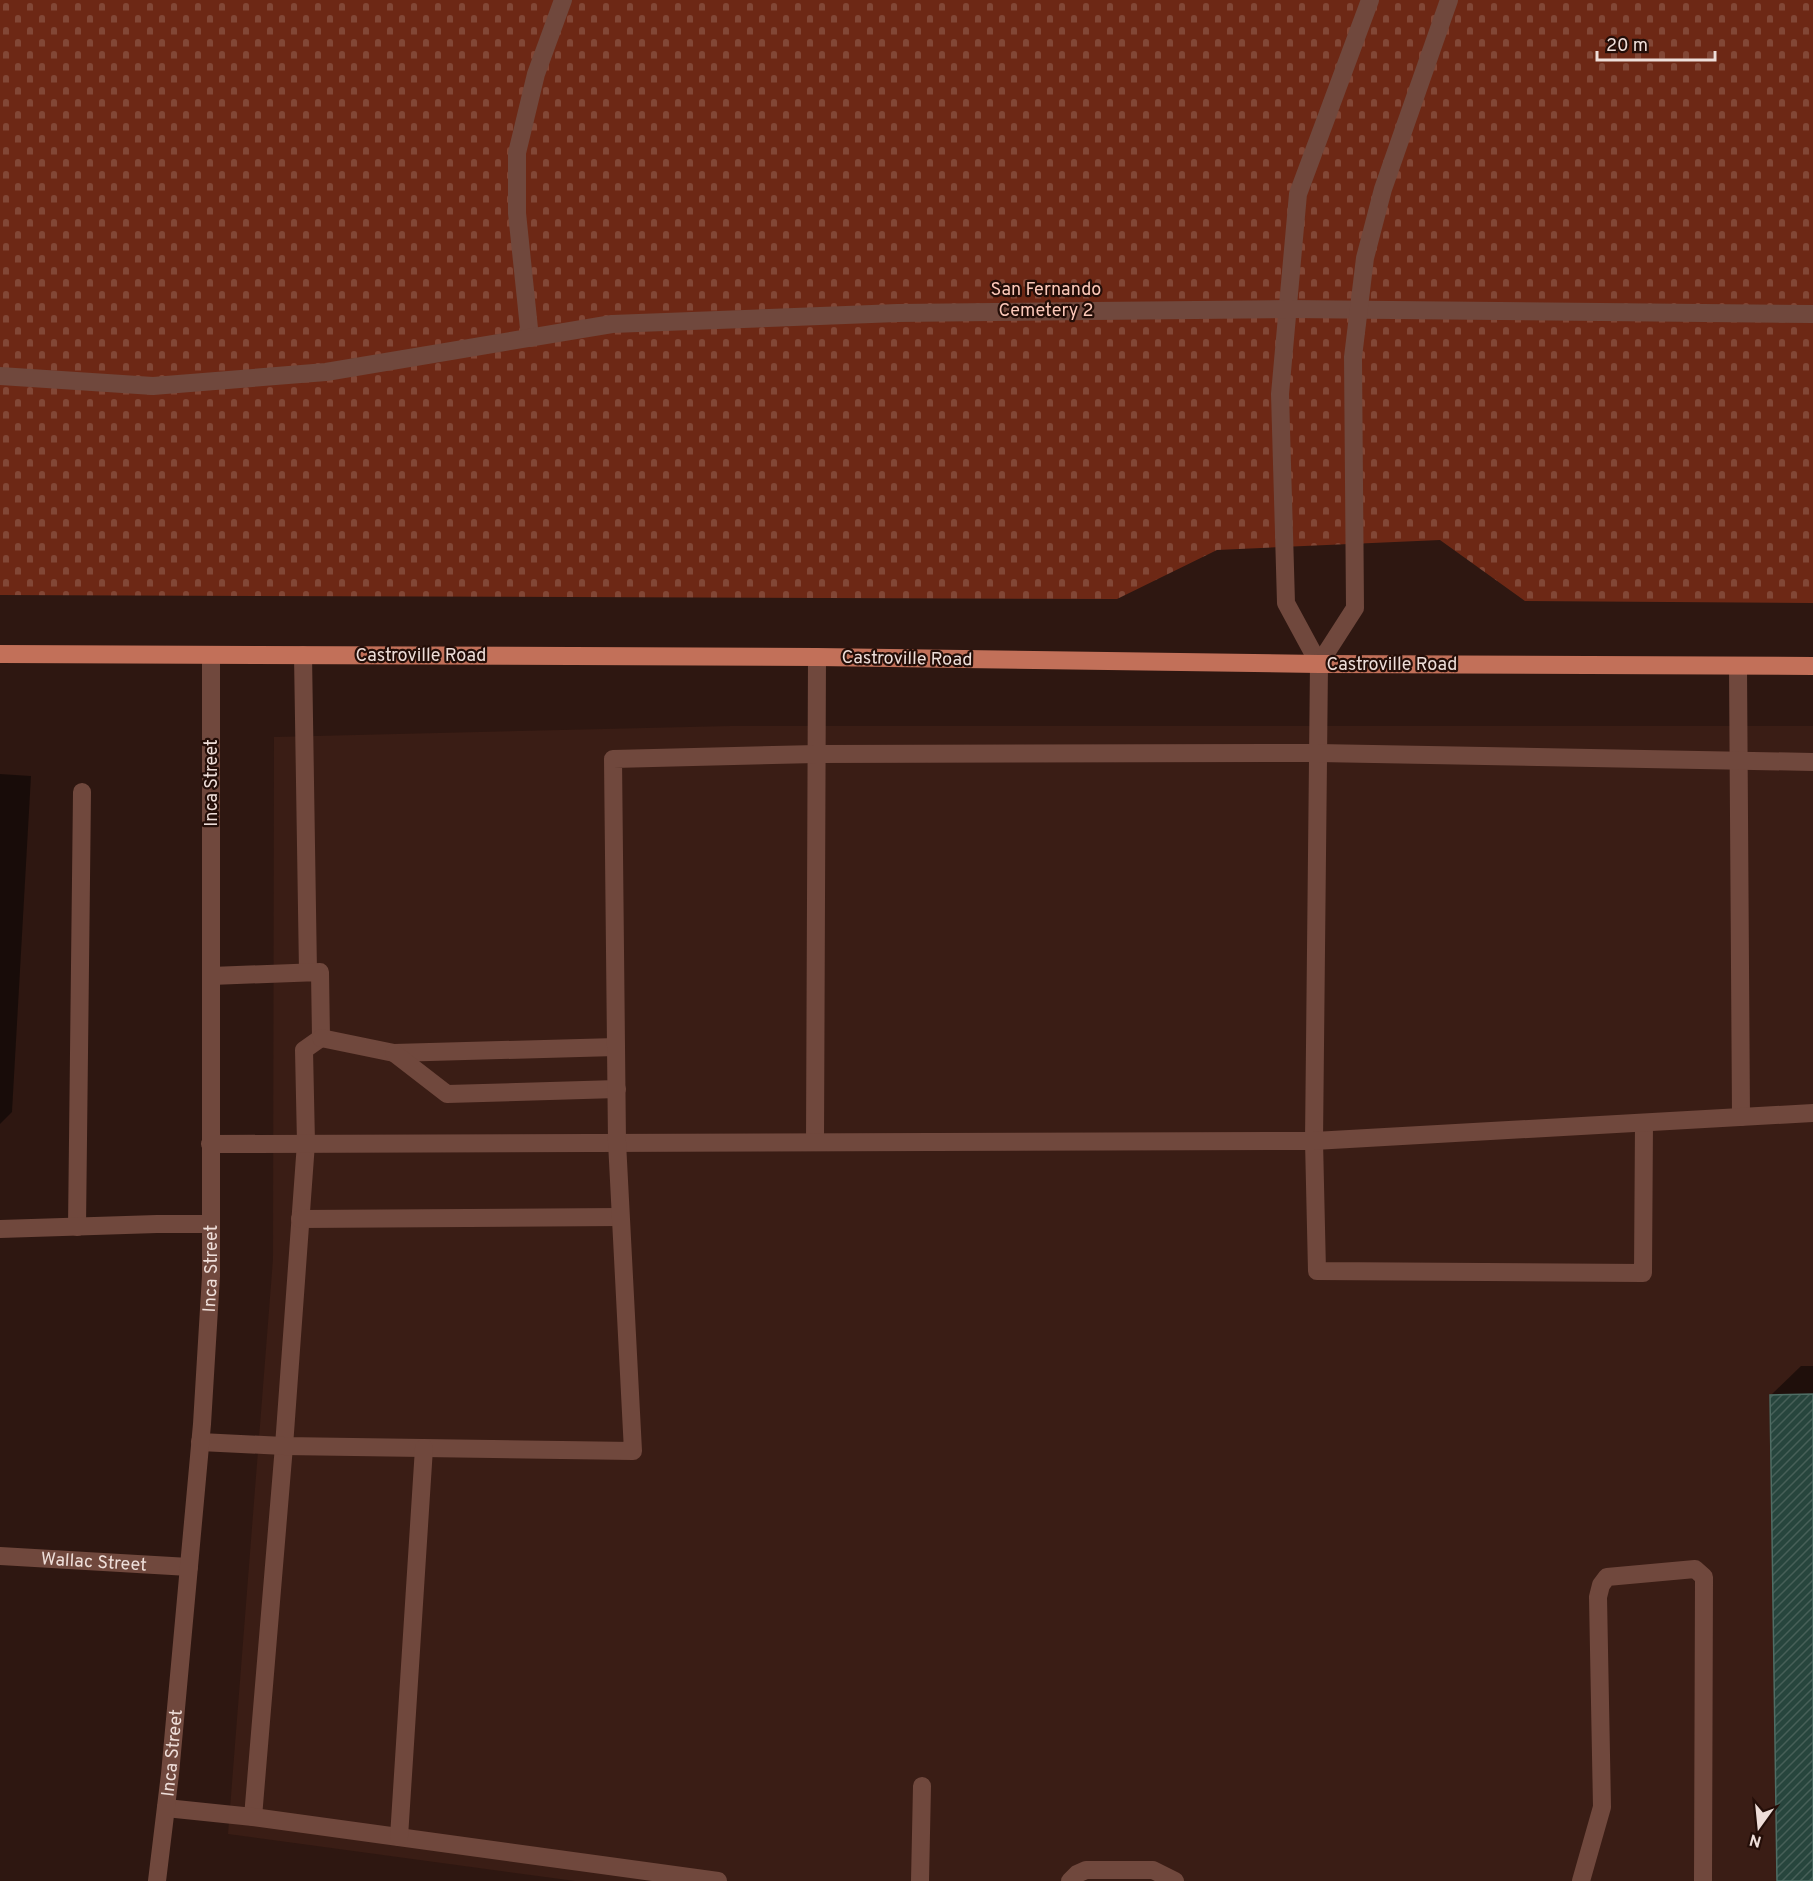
<svg xmlns="http://www.w3.org/2000/svg" width="1813" height="1881" viewBox="0 0 1813 1881" font-family="Overpass,sans-serif">
<style>
.built{fill:#3a1d15}
.cemetery{fill:url(#cemetery-stones)}
.shadow{fill:#0007}
.building{fill:url(#building-hatch);stroke:#4e6d64;stroke-width:1.5}
.lines{fill:none;stroke-linecap:round;stroke-linejoin:round}
.minor{stroke:#70483d;stroke-width:18}
.major{stroke:#c27059;stroke-width:18}
.labels{text-anchor:middle;stroke-width:4.5;stroke-linejoin:round;paint-order:stroke}
.park-label{font-size:18px;fill:#fdc9ba;stroke:#240e08}
.street-label{font-size:18px;fill:#eeded9;stroke:#240e08}
</style>
<defs>
<pattern id="cemetery-stones" width="16" height="16" patternUnits="userSpaceOnUse" patternTransform="scale(1.5)"><rect width="16" height="16" fill="#6d2815"/><path d="M2 7V4a2 2 0 0 1 4 0v3zM10 15v-3a2 2 0 0 1 4 0v3z" fill="#824736"/></pattern>
<pattern id="building-hatch" width="6" height="6" patternUnits="userSpaceOnUse" patternTransform="scale(1.5)"><rect width="6" height="6" fill="#27453d"/><path d="M-1 1l2-2M0 6l6-6M5 7l2-2" fill="none" stroke="#475f58"/></pattern>
</defs>
<rect width="100%" height="100%" fill="#2e1711"/>
<polygon class="built" points="730,726 1813,726 1813,1881 575,1881 228,1834 273,1259 274,737"/>
<polygon class="cemetery" points="0,0 1813,0 1813,603 1525,601 1440,540 1217,550 1117,599 0,595"/>
<g class="shadow">
<polygon points="0,774 31,776 12,1112 0,1124"/>
<polygon points="1801,1366 1813,1366 1813,1881 1778,1881 1771,1395"/>
</g>
<polygon class="building" points="1813,1394 1813,1881 1777,1881 1770,1395"/>
<g class="lines">
<g class="minor">
<polyline points="1370,0 1298,194 1280,394 1286,603 1319,664 1314,1141 1317,1271 1643,1273 1644,1123"/>
<polyline points="530,338 517,213 517,153 536,74 563,0"/>
<polyline points="0,376 153,386 326,372 612,324 897,313 1288,309 1813,314"/>
<polyline points="303,655 308,972"/>
<polyline points="1319,664 1355,608 1353,357 1365,258 1383,189 1449,0"/>
<polyline points="1738,666 1741,1117"/>
<polyline points="211,976 320,972 321,1038 304,1050 306,1143 284,1446 253,1817"/>
<polyline points="321,1038 394,1053 616,1047"/>
<polyline points="394,1053 447,1094 617,1089"/>
<polyline points="815,1142 817,657"/>
<polyline points="210,1144 1314,1141 1813,1113"/>
<polyline points="300,1219 620,1217"/>
<polyline points="77,1227 82,792"/>
<polyline points="0,1229 157,1224 211,1224"/>
<polyline points="200,1442 284,1446 633,1451 617,1142 613,759 816,754 1318,753 1813,762"/>
<path id="s1" d="M0 1556 189 1567"/>
<polyline points="166,1808 253,1817 718,1881"/>
<polyline points="399,1837 424,1448"/>
<path id="s2" d="M157 1881 170 1774 202 1424 211 1276V655"/>
<polyline points="920,1881 922,1786"/>
<polyline points="1070,1881 1077,1874 1086,1870 1153,1870 1175,1881"/>
<polyline points="1581,1881 1602,1807 1598,1597 1601,1585 1607,1577 1695,1569 1704,1577 1703,1881"/>
</g>
<polyline class="major" points="0,654 817,657 1319,664 1813,666"/>
</g>
<g class="labels">
<g class="park-label">
<text x="1046" y="295">San Fernando<tspan x="1046" dy="21">Cemetery 2</tspan></text>
</g>
<g class="street-label">
<text x="421" y="661">Castroville Road</text>
<text transform="translate(907 658) rotate(1)" y="6">Castroville Road</text>
<text x="1392" y="670">Castroville Road</text>
<text transform="translate(211 783) rotate(-90)" y="6">Inca Street</text>
<text dy="6" stroke="none"><textPath href="#s2" startOffset="615">Inca Street</textPath></text>
<text dy="6" stroke="none"><textPath href="#s1" startOffset="94">Wallac Street</textPath></text>
<text dy="6" stroke="none"><textPath href="#s2" startOffset="129">Inca Street</textPath></text>
</g>
</g>
<g transform="translate(1759 1827) rotate(195)" stroke="#240e08" stroke-width="4.5" paint-order="stroke">
<path d="M0-4.5L10 22L0 15L-10 22Z" fill="#eeded9"/>
<text y="-9" font-size="16" font-weight="bold" text-anchor="middle" fill="#eeded9">N</text>
</g>
<path d="M1597 51v9h118v-9" fill="none" stroke="#eeded9" stroke-width="3"/>
<text x="1606" y="51" font-size="18" fill="#eeded9" stroke="#240e08" stroke-width="4.5" paint-order="stroke">20 m</text>
</svg>
